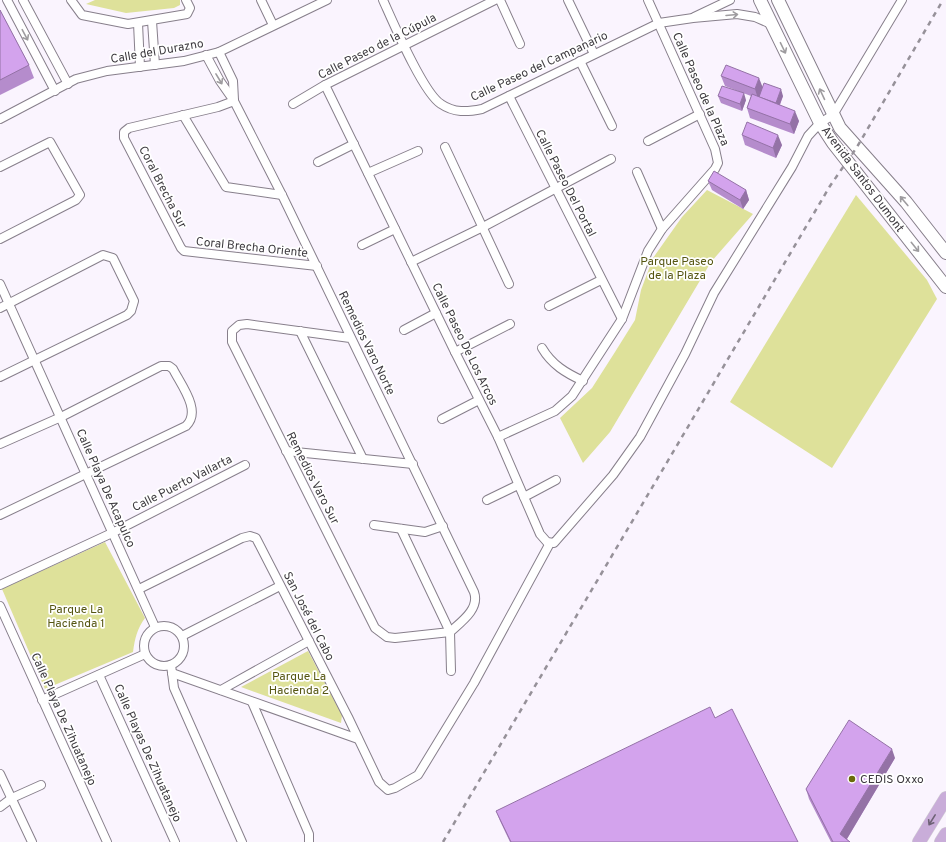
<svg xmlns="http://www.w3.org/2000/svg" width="946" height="842" viewBox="0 0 946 842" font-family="Overpass,sans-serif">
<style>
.green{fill:#dee19a}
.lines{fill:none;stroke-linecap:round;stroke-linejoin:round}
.street-casing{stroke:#877f8b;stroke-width:10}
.secondary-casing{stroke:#877f8b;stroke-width:14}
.primary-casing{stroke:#d4d4d5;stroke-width:14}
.street{stroke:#fff;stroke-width:8}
.secondary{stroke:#fff;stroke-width:12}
.primary{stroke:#c9add9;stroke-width:13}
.rail{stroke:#969199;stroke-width:2.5;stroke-dasharray:5 5;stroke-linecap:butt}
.wall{fill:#b58ccc}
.shaded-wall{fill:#9472a6}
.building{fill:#d3a3ed;stroke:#9472a6}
.oneway{stroke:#9e9c9f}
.oneway2{stroke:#6e6275}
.poi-dot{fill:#6a6b09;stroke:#fff;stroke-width:1.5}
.labels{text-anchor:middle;stroke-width:3.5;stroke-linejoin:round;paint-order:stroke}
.street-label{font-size:12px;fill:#3d3a3f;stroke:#fff}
.park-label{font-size:12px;fill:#565612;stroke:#fff}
.poi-label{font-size:12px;fill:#3d3a3f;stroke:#fff;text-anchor:start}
</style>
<rect width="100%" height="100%" fill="#faf4fe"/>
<g class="green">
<polygon points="95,0 180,0 180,5 174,8 126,13 86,4"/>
<polygon points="707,190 753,214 711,262 610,432 583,463 560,418 592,388 615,352 635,320 641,290 653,258 682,217"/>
<polygon points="856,195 927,280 937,299 832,468 730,402"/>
<path d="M105 542 145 618C137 629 135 638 133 652L45 689 2 589Z"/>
<polygon points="308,651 342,715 341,723 241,687"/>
</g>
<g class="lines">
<defs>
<g id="street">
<polyline points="7,0 55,91"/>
<polyline points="23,0 68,84"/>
<polyline points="71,0 82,15 128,24 187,14 190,8 186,0"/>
<polyline points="261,0 273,25"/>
<path d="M383 0C393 22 423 93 441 104 454 113 467 112 482 109L659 23 693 18 737 14 755 17 771 24"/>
<polyline points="500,0 520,44"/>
<polyline points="568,0 594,54"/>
<polyline points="694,17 730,0"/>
<polyline points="152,21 155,65"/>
<polyline points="138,23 140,67"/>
<polyline points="219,52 233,81 234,100"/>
<path d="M206 55 220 81 234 101 282 195 474 592C480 609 461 622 450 632L395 638 387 637 375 628 232 342V331L239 325 247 324 350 338"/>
<polyline points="580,61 612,126"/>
<polyline points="325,85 455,352 498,437 540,534 547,542 554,543 613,475 640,437 685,354 714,293 792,167 808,136 820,123 833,115 902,0"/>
<polyline points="509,96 622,319"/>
<polyline points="234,101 218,107 129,128 124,132 124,138 181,248 184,251 317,266"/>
<polyline points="293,104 325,85 495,0"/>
<polyline points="183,115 226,187 282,195"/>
<polyline points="0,119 76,79 107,71 184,61 219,52 327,0"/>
<polyline points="648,141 700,114"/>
<polyline points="445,147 509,284"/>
<polyline points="318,162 354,144"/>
<polyline points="0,167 50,142 80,195 76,200 0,239"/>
<polyline points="637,172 662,229"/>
<polyline points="368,173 418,151"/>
<polyline points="362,245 395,229"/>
<polyline points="411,262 483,227 611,159"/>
<polyline points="0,284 155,627"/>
<polyline points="549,306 601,280"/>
<polyline points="0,308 103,255 113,258 134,301 131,311 127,315 0,377"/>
<polyline points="404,330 436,313"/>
<polyline points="300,331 363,459"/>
<path d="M542 348C552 365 566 373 583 381"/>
<polyline points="455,352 510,324"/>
<polyline points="442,419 479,400"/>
<polyline points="498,437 555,411 572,396 622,319 648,251 662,229 715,169 718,163 715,149 648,0"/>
<path d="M0 444 61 417 161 366H169L173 369C181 385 202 411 186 426L0 515"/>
<polyline points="286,451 413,464"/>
<polyline points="524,497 556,480"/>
<polyline points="487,500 518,485"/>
<polyline points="374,525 425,532 443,526"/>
<polyline points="401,529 450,632 451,671"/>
<polyline points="0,585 112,533 245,465"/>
<polyline points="139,589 242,538 250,536 256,538 348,717 379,782 388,790 395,788 418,775 474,683 550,543"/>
<polyline points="0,606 107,842"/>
<circle cx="164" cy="646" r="20"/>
<polyline points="182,636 280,586"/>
<polyline points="171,665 174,688 242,842"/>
<polyline points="172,673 358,739"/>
<polyline points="99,675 175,842"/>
<polyline points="221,690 309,641"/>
<polyline points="42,700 145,654"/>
<polyline points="252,702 309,834 309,842"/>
<polyline points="0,774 32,842"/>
<polyline points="0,807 12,798 41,785"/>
</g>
<g id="secondary">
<polyline points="760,0 820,123 833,143 946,287"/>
<polyline points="778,0 840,128 906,202 946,253"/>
</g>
<g id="primary">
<polyline points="919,842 946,798"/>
<polyline points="941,842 946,834"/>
</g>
</defs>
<use href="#street" class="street-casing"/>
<use href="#secondary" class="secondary-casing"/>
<use href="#primary" class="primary-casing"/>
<use href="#street" class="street"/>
<use href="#secondary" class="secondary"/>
<use href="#primary" class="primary"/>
<polyline class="rail" points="443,842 830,186 857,147 943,0"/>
</g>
<g class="wall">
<polygon points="0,10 29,65 34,78 0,95"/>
<polygon points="721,76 763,87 783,96 780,105 799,121 794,134 750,118 747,108 751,96 725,86"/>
<polygon points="718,96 746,100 742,111 721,103"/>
<polygon points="742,135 782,145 776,158 745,145"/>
<polygon points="708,181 746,190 749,200 743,209 712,190"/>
<polygon points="715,718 798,842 510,842 500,821 496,811"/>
<polygon points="895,758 847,839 850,842 831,842 809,799 806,789"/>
</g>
<g class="shaded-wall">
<polygon points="759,78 763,88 758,99 755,89"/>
<polygon points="781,89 783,96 778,109 776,103"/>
<polygon points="744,93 746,100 742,111 740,104"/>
<polygon points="795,111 799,121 794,134 790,124"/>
<polygon points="778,135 782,145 776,158 773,148"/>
<polygon points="746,190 749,200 743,209 740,200"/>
<polygon points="892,749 895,758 845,842 840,834"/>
</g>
<g class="building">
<polygon points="0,10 29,65 0,80"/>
<polygon points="726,65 759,78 755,89 721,76"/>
<polygon points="764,83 781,89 776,103 759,97"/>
<polygon points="722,86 744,93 740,104 718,96"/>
<polygon points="752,94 795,111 790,124 747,108"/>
<polygon points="747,122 778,135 773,148 742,135"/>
<polygon points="714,171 746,190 740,200 708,181"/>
<polygon points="710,707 715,718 732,709 798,842 511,842 496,811"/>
<polygon points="849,720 892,749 840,834 850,842 833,842 806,789"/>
</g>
<defs><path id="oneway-shaft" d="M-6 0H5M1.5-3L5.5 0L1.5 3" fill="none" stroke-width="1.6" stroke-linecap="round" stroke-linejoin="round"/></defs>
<g class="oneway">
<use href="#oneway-shaft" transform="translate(732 15) rotate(-5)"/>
<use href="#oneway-shaft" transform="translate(25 35) rotate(62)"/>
<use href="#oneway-shaft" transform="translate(783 48) rotate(64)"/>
<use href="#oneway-shaft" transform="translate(219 79) rotate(59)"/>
<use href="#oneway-shaft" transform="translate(822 94) rotate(-115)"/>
<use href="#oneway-shaft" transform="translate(904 201) rotate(-130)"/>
<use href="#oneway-shaft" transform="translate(915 247) rotate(51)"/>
</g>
<use class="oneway2" href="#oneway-shaft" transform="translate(932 820) rotate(122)"/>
<circle class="poi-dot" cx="852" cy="779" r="4"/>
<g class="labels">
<g class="street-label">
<text transform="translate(377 46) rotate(-27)" y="4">Calle Paseo de la Cúpula</text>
<text transform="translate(157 51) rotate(-10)" y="4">Calle del Durazno</text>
<text transform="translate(539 66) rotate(-25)" y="4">Calle Paseo del Campanario</text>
<text transform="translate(701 89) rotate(66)" y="4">Calle Paseo de la Plaza</text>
<text transform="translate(863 179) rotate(53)" y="4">Avenida Santos Dumont</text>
<text transform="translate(566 183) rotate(63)" y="4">Calle Paseo Del Portal</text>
<text transform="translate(163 187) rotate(63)" y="4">Coral Brecha Sur</text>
<text transform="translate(252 247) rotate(6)" y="4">Coral Brecha Oriente</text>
<text transform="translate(367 343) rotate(64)" y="4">Remedios Varo Norte</text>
<text transform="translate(465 344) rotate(64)" y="4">Calle Paseo De Los Arcos</text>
<text transform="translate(313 478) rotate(63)" y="4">Remedios Varo Sur</text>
<text transform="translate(182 483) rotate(-27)" y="4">Calle Puerto Vallarta</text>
<text transform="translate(106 488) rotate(66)" y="4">Calle Playa De Acapulco</text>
<text transform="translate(309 616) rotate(63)" y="4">San José del Cabo</text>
<text transform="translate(64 719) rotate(66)" y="4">Calle Playa De Zihuatanejo</text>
<text transform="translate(148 753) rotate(66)" y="4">Calle Playas De Zihuatanejo</text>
</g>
<g class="park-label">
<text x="677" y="265">Parque Paseo<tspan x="677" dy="14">de la Plaza</tspan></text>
<text x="76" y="613">Parque La<tspan x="76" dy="14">Hacienda 1</tspan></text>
<text x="299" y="680">Parque La<tspan x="299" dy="14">Hacienda 2</tspan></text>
</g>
<g class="poi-label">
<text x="860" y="783">CEDIS Oxxo</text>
</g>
</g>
</svg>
